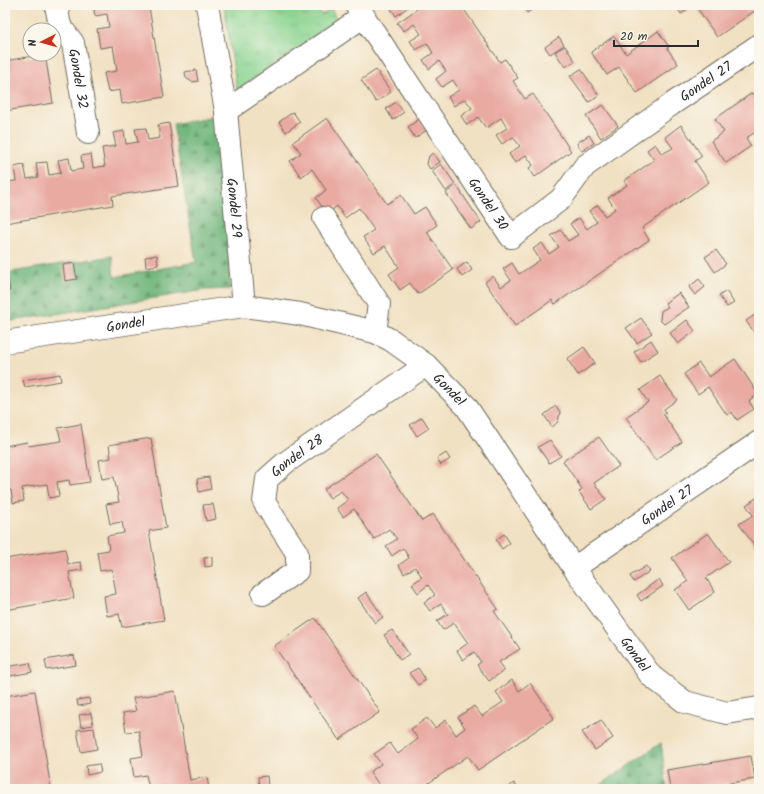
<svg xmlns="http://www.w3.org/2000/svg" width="764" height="794" viewBox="0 0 764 794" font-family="Kalam,sans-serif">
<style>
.grass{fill:url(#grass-tufts);stroke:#5a805e}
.forest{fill:url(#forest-firs);stroke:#4d7053}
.building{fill:#e9aaa2}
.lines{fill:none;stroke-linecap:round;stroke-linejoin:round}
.minor-casing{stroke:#706b60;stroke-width:24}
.minor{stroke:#fff;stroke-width:22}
.labels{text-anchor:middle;stroke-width:3;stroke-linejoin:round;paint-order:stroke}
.street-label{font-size:14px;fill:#2b2b2b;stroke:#fbf7ec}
</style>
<defs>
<pattern id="grass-tufts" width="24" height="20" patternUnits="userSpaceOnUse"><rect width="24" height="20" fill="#8ad491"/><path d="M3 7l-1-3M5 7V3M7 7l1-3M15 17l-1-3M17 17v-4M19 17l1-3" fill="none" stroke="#77b67d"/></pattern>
<pattern id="forest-firs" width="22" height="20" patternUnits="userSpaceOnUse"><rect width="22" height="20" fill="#6fb67b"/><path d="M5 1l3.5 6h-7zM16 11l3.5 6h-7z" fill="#5b9465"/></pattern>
</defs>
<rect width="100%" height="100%" fill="#fbf7ec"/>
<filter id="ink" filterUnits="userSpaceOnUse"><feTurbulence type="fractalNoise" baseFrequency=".025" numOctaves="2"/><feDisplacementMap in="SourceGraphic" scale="8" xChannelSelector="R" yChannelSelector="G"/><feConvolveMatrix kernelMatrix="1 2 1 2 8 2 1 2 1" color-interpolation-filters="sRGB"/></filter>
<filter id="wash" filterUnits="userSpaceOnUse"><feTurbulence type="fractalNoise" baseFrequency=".012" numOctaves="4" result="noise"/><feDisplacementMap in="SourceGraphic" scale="16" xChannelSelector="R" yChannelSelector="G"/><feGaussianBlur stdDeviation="0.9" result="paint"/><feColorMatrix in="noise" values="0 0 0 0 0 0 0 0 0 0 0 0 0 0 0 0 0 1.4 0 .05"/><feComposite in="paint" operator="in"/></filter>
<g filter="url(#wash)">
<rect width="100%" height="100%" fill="#f1e1c3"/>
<polygon class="grass" points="224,5 315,5 322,15 331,9 338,21 237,90"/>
<g class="forest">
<polygon points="214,116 219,146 230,268 230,289 205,290 5,322 5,299 7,299 5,273 112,256 114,277 196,262 173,124"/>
<polygon points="661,743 667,789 595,789"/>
</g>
<g id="blocks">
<g class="building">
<polygon points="93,5 131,5 132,9 149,7 164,97 122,104 120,90 108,92 104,73 117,71 113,46 100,48 97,29 109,27 107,14 95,16"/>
<polygon points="390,5 411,5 396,16 389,6"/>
<polygon points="423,5 461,5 500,62 505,59 518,78 513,81 525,99 533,94 571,151 535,177 529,168 533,165 526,155 515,163 509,154 520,146 513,137 502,144 496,135 507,128 501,118 486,128 478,117 467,125 461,116 472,108 465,99 454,106 448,97 459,90 453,80 442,87 436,79 446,71 439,61 429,69 423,60 433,53 427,43 416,50 410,41 421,34 414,24 404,31 397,23"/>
<polygon points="522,5 536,5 537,6 527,13"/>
<polygon points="675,5 694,5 681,14"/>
<polygon points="695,5 759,5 759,8 717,37"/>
<polygon points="658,31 669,47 667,48 678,64 637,93 619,67 607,75 591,52 614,36 626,54"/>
<polygon points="559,37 564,45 550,54 545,47"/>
<polygon points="565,46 575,61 565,67 555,52"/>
<polygon points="45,54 53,103 5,111 5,61"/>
<polygon points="581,69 599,96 589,102 570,76"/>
<polygon points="196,70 198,81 192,82 186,78 185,72"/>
<polygon points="376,70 391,92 376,102 361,80"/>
<polygon points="752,93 759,103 759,130 746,138 751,146 726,163 711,141 724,132 715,119"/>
<polygon points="396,102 404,112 393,120 386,109"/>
<polygon points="603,105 618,126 601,138 586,116"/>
<polygon points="293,112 300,122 286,132 279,122"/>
<polygon points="327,118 387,204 401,195 414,214 425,207 437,225 427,232 453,270 418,294 410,283 400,290 389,274 399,267 385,246 374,253 363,237 374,230 359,208 345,218 337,206 327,214 316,198 326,190 312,169 301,177 290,161 301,153 293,142"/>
<polygon points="419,119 427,130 415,138 408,127"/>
<polygon points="169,123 179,186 112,196 113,205 5,223 5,182 16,181 14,167 24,165 27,179 38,177 36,163 47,162 49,175 61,173 58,160 69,158 71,171 83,169 81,156 91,154 93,168 105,166 102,148 116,146 113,133 124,131 126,144 138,142 135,129 146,128 148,140 160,138 158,125"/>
<polygon points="681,125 702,156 695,161 709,182 642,228 649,240 555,304 552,300 515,326 485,282 493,276 501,287 511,280 503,269 512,263 519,274 540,260 533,249 542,243 549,254 559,247 551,236 561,230 568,241 578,235 570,224 579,218 587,229 597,222 589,211 598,205 605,216 615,209 608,198 627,185 624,181 654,160 647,150 655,144 662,154 673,148 665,137"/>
<polygon points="589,135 594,143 582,151 577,143"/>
<polygon points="433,153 440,162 430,169 427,164 429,156"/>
<polygon points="441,164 455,184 446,191 432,171"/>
<polygon points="456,185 481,222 471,229 446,193"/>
<polygon points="716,250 726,264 715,272 705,257"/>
<polygon points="157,255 158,265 146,267 145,257"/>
<polygon points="467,262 472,270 462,277 457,269"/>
<polygon points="74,263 77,279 65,281 63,265"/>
<polygon points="5,274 7,274 10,291 5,292"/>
<polygon points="699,279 705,287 695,295 689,287"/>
<polygon points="726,291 734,303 727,307 719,296"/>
<polygon points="679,293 689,307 664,324 660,320 661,311 668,307 665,303"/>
<polygon points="759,312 759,339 746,321"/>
<polygon points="641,318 652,333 637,343 626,328"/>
<polygon points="687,320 695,331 678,344 670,333"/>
<polygon points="651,340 658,351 641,362 634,352"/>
<polygon points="584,347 595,363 578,375 567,359"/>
<polygon points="735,359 758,394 749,401 754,409 737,420 732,412 727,415 708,387 698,394 684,374 699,363 709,377"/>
<polygon points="60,374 61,381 25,387 23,380"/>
<polygon points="660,376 677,400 664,409 666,412 663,414 682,442 655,460 626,417 648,402 640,390"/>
<polygon points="556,406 560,412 558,422 552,427 544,415"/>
<polygon points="422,417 429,428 417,436 410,425"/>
<polygon points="81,424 90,482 70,485 69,480 57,482 59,496 49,498 47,484 22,488 24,501 13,503 11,490 5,491 5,446 27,442 28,446 61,441 58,428"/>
<polygon points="599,437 619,466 594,483 606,499 591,509 579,492 582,489 563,461"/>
<polygon points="151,438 166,528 149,531 164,620 122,627 119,614 107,616 104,596 116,594 112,569 100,571 97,552 109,550 107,536 124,533 122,522 110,524 106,504 119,502 114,477 102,479 99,460 111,458 109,445"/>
<polygon points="550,440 561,456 549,463 538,447"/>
<polygon points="446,453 450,459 441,465 437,459"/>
<polygon points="376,454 422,521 433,514 498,609 494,611 520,649 499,662 505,670 489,681 477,665 481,662 474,652 463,660 457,651 468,643 454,623 443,630 437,621 448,614 441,604 430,611 424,603 435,595 428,585 418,593 412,584 422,577 415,567 404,574 399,565 409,558 403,548 392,556 386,546 397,539 389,529 374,539 354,509 343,517 337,508 348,500 341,491 330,498 324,489"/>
<polygon points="209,477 211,489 199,492 197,479"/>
<polygon points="759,496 759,546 756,548 739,524 753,515 746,505"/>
<polygon points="213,504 216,519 206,521 203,505"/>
<polygon points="708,533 729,562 706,578 715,592 689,610 675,590 688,581 672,558"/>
<polygon points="504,534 510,543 502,549 496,540"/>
<polygon points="65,549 68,564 81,562 82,570 69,572 74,598 5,610 5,559"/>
<polygon points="212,557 212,566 205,567 204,558"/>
<polygon points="646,566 650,571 634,582 630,576"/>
<polygon points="659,579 663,586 641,601 637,595"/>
<polygon points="366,592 383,617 375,623 358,598"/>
<polygon points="315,618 380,712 339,740 274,646"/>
<polygon points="392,630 409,654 400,660 384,635"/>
<polygon points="74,655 76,665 47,670 45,660"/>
<polygon points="30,663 32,672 5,677 5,667"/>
<polygon points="418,668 426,680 418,685 409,673"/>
<polygon points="512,680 519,691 530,683 554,718 478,770 468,756 420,789 382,789 370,772 381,764 374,754 390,743 398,754 418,739 411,729 427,718 435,728 446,720 456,735 465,728 458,717 474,706 482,716 503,702 496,692"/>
<polygon points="35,691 51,789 5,789 5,696"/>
<polygon points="175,691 190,780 207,777 209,789 166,789 166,786 149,788 146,775 134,777 131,758 143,756 139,731 126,732 123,713 136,711 133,698"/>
<polygon points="89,698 90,704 78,706 77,700"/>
<polygon points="91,713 93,725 81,727 79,715"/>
<polygon points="601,720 613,738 595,750 582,732"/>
<polygon points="94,728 97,749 81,752 77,730"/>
<polygon points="751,756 755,779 694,789 670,789 667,770"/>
<polygon points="99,764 101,772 87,775 86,766"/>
<polygon points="267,776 268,787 259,788 258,777"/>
<polygon points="514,783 518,789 505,789"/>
</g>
</g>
</g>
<g filter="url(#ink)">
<use href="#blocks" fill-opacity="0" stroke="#706b60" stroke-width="1"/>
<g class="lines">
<defs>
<g id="minor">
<path id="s1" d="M56 5 60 26 73 43 88 133"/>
<path id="s2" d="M207 5 226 111 244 306"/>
<path id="s3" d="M356 5 511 237 561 199 585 166 672 104 759 45"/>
<polyline points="226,111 364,16"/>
<polyline points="324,218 379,304 375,332"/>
<path id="s4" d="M5 342 244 306 300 314 375 332 391 340 426 365 466 406 574 568 651 676 685 702 727 713 759 708"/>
<path id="s5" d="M574 568 759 442"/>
<path id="s6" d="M263 594 297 571V553L264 502 267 479 285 463 426 365"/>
</g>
</defs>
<use href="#minor" class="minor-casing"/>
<use href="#minor" class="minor"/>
</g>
</g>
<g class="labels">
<g class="street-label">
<text dy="5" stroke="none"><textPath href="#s1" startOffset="79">Gondel 32</textPath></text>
<text dy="5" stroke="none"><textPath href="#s3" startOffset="530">Gondel 27</textPath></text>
<text dy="5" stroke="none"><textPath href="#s3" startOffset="239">Gondel 30</textPath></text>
<text dy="5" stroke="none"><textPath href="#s2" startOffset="205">Gondel 29</textPath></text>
<text dy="5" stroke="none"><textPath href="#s4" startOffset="122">Gondel</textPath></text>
<text dy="5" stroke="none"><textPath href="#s4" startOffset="470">Gondel</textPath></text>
<text dy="5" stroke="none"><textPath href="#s6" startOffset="181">Gondel 28</textPath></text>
<text dy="5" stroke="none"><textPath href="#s5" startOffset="112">Gondel 27</textPath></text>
<text dy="5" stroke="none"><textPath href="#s4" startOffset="794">Gondel</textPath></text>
</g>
</g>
<rect width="764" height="794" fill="none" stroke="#fbf7ec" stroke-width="20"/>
<g transform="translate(42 42) rotate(264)"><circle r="19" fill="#fbf7ec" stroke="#a8a59f"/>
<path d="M0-3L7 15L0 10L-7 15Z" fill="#c8321e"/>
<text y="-6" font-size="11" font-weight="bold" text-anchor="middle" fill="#2b2b2b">N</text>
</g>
<path d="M614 40v6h84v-6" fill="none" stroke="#2b2b2b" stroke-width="2"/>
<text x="620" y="40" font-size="12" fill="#2b2b2b" stroke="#fbf7ec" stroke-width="3" paint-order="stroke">20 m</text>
</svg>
